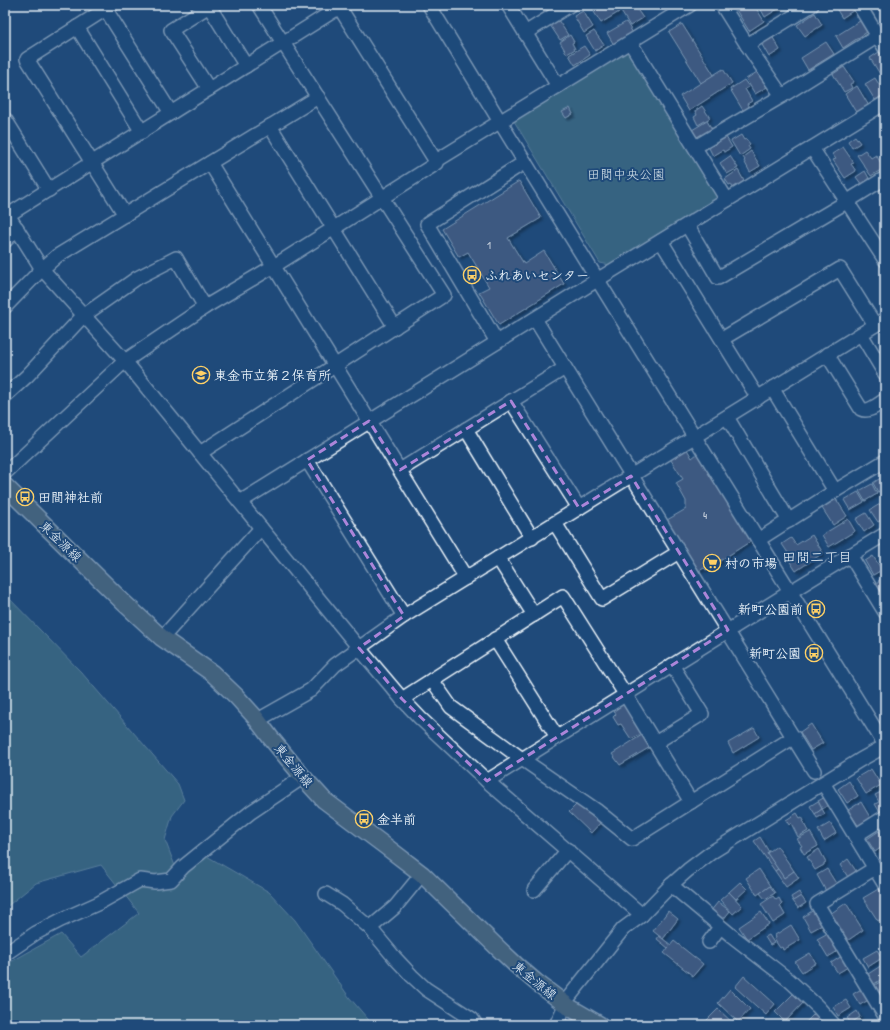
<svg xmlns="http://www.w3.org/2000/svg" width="890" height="1030" viewBox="0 0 890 1030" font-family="'Patrick Hand','Klee One',sans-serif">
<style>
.green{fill:#53828b;stroke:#9ebac2}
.building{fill:#646b89;stroke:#e8f1f8;filter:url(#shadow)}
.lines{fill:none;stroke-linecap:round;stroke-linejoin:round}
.minor-casing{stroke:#e8f1f8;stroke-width:16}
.major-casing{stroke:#e8f1f8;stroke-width:19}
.minor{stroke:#1f4a7a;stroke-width:13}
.major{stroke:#6d7e84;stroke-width:16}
.marked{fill:none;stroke:#ac85d9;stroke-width:3;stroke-dasharray:8 5;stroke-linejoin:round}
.labels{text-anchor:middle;stroke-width:4;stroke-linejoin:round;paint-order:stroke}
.number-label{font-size:11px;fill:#c7d0dc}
.park-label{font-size:13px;fill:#d2e0e8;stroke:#1f4a7a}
.poi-label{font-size:13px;font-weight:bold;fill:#e8f1f8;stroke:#1f4a7a;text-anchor:start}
.street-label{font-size:13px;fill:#e8f1f8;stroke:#1f4a7a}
.neighbourhood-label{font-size:14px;fill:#e8f1f8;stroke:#1f4a7a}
</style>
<defs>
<filter id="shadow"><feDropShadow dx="2.5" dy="2.5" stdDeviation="1" flood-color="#0009"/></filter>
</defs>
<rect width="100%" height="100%" fill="#1f4a7a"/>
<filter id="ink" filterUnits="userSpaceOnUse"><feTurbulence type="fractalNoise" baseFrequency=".025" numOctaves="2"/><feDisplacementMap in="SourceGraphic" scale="8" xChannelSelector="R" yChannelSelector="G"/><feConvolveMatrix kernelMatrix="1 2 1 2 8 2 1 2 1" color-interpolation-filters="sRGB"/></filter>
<g filter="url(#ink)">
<g class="green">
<polygon points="623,49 630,51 718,193 715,201 610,265 600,263 514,121 516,117"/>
<polygon points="5,594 81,672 178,784 184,800 172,816 165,840 175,866 205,855 269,892 295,920 349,997 373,1025 5,1025 5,965 61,934 81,957 139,913 101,865 36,883 5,908"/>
</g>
<g class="building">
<polygon points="604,5 615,5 619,12 601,23 594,12"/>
<polygon points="617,5 634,5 643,18 630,26"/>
<polygon points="664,5 681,5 668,13"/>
<polygon points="733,5 754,5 764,21 749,31"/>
<polygon points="760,5 780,5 781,7 765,17 759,6"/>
<polygon points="834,5 851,5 854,10 842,18"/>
<polygon points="583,11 593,27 584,33 574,16"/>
<polygon points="815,13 822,25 805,36 797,25"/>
<polygon points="863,19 870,30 843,48 836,36"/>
<polygon points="558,20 568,35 560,40 550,25"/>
<polygon points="626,22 633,33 614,45 607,33"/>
<polygon points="682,24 714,75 701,83 669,32"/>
<polygon points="594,31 604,45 595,51 586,36"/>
<polygon points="570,35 574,42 572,43 575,49 567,54 560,42"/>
<polygon points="772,36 780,50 769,57 761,43"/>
<polygon points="826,42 834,54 808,70 801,58"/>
<polygon points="584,46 590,55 575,65 569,55"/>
<polygon points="882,50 885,55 885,82 870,58"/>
<polygon points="844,67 854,82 850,84 852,88 844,92 833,74"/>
<polygon points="723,69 732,83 689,111 680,96"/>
<polygon points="757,72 767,87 755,94 746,79"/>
<polygon points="875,78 885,94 875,100 865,84"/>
<polygon points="744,80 749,87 745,89 752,101 747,104 750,109 744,112 730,89"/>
<polygon points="857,86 869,106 857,114 845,94"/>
<polygon points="702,106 710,118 698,125 694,117 697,115 695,111"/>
<polygon points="570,108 573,114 566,118 562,112"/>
<polygon points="707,121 713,131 699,140 692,130"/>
<polygon points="741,135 744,140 746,139 750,144 748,146 750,149 740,156 731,141"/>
<polygon points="855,136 860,143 852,148 848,141"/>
<polygon points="726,137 732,147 724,152 723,150 713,156 709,148"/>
<polygon points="843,147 854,163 851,164 856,171 845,178 833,160 836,159 832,154"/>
<polygon points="865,150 871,158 876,155 884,168 871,176 857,155"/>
<polygon points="751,151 760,166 750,172 744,161 745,160 743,157"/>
<polygon points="730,156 738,168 727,174 720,163"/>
<polygon points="738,170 744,181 733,188 731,184 729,185 725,179"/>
<polygon points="865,171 870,180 862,185 856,177"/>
<polygon points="519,181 541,218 508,238 524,264 544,251 564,284 499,325 479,292 489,287 468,252 459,257 442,229"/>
<polygon points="685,446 692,458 697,454 751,541 706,570 704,568 699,571 667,520 686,509 686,501 676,483 683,479 669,457"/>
<polygon points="885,475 885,488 878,492 873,483"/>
<polygon points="872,484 877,494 865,501 859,491"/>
<polygon points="858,492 864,502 850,510 844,500"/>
<polygon points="836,499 847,516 833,525 822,508"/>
<polygon points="880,504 885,512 885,518 878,522 870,510"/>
<polygon points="866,513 874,525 864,532 856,519"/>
<polygon points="848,519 855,531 829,547 822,535"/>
<polygon points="812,535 823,553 796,571 785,554 788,553 782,544 791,538 796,545"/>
<polygon points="873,556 882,570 873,575 865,561"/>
<polygon points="885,576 885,598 884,598 876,584 879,582 878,581"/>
<polygon points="624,703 643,733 631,739 621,724 618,725 613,717 616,714 614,711"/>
<polygon points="811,724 823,743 811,750 800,732"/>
<polygon points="754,728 759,737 733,753 728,743"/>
<polygon points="645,733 652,746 620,765 612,754"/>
<polygon points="871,769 881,785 866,794 856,778"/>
<polygon points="849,781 858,796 847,803 838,789"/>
<polygon points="883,791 885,795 885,811 881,814 875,804 879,802 875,795"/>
<polygon points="827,796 831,804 822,809 818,801"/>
<polygon points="818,801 822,809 815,814 810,806"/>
<polygon points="579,802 601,822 591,833 569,812"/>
<polygon points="861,802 871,819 859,827 848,810"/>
<polygon points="822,809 825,814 817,818 815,814"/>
<polygon points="797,813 800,818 802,817 804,821 803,822 808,831 798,837 791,823 789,825 786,820"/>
<polygon points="830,823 836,833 824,841 818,830"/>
<polygon points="879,831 885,840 880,843 882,847 875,852 867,839"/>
<polygon points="810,832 818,846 804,854 800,847 802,846 797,839"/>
<polygon points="760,837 769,852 767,853 778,869 775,871 754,841"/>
<polygon points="777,846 794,871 784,878 767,853"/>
<polygon points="819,849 826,862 824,863 824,865 815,870 807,857"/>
<polygon points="848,859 856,871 848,877 840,865"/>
<polygon points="759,869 770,886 757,895 746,878"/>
<polygon points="778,869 784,878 794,871 799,878 786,887 775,871"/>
<polygon points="827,869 837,885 826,891 817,875"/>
<polygon points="740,882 747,889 736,899 729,892"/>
<polygon points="770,886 775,893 765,899 760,893"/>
<polygon points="880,888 885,896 885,917 878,921 863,898"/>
<polygon points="729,892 742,906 733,914 720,900"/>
<polygon points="799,892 801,896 793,901 791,897"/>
<polygon points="773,896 776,900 779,898 782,904 780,906 785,915 773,923 761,904"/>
<polygon points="801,896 806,903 798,908 793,901"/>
<polygon points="718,902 730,911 722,921 710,912"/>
<polygon points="846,903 863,930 847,941 830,914"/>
<polygon points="815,909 824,924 811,931 803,917"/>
<polygon points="668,911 678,919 663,939 653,931"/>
<polygon points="761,912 769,924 747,939 739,927"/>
<polygon points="791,925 800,940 783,950 782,947 780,948 774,939 776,938 775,935"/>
<polygon points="828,933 838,951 828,957 817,939"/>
<polygon points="769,935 774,943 770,945 765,937"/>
<polygon points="659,936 671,945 668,948 657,939"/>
<polygon points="674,941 703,964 693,976 664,953"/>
<polygon points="877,950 882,958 868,967 863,958"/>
<polygon points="810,953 816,963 802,972 795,962"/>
<polygon points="842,956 848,967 838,973 831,963"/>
<polygon points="882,965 885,970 885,977 874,984 868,974"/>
<polygon points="744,976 775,1004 766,1015 735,987"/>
<polygon points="885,979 885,1001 875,985"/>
<polygon points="863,988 870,999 860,1005 853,994"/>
<polygon points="730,989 750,1009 738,1022 718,1003"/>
<polygon points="793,994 803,1003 785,1022 775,1012"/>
<polygon points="846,1000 851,1008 838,1016 833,1007"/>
<polygon points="718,1009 735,1025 709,1025 705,1022"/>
<polygon points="817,1011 823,1017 815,1025 803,1025"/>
<polygon points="857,1011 860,1017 851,1023 847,1018"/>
</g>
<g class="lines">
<defs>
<g id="minor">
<polyline points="103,5 171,113"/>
<polyline points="112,5 27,59 125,215"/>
<polyline points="429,5 510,138 885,745"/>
<polyline points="508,5 558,86"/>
<polyline points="722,5 747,45 782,96"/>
<polyline points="859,5 885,48"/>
<polyline points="77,27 142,132"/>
<polyline points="525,33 570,5"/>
<polyline points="630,42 727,200"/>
<polyline points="747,45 812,5"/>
<polyline points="209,89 171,30 209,6 246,66"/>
<polyline points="5,119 49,190"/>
<polyline points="270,126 395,327"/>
<polyline points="695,147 782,96 878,36"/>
<polyline points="812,148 885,260"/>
<polyline points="436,161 690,5"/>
<polyline points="210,163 466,578"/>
<polyline points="5,210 42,269 125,361 305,582 359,648 402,699 420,718 487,781 642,915"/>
<polyline points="5,217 343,5"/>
<polyline points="687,225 718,278 848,201 885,178"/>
<polyline points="5,241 17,228"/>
<polyline points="661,241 758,398"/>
<polyline points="5,307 42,269 57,256 318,97"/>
<polyline points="535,319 814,771"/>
<polyline points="861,334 885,374"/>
<polyline points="722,339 840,269 875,325"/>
<polyline points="497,342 427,224 525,162"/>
<path d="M827 354 861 409C869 413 878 404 885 400"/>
<polyline points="772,388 835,491"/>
<polyline points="5,396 27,376 83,316 137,278 176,258 205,307"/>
<polyline points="511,401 579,508"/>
<polyline points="727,417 789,521"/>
<polyline points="466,429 532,538"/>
<polyline points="200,453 444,295 259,5"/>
<polyline points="307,460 404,616"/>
<polyline points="400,470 565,368"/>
<polyline points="5,473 125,361 205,307 274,266 437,163 338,5"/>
<polyline points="240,502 597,280 885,103"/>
<polyline points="555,523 602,599 679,552"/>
<polyline points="758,540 835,491 885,461"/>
<polyline points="850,555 885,612"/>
<polyline points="498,558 534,615"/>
<polyline points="162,638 261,528"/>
<polyline points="495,639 557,737"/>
<polyline points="432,680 451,707 522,759 596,810 632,839 794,737"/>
<polyline points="402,699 563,596 625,694 691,802"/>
<polyline points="258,720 311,690 335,665 404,616 885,319"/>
<polyline points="655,743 702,714 672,665"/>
<polyline points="487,781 790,592 885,534"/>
<polyline points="823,783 885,885"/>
<polyline points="855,836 885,817"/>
<polyline points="875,868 817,904 885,1016"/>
<polyline points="671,885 732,936 789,980 818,1007 834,1025"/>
<polyline points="534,890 568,850"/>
<polyline points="326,894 342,904 370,928 395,958 412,976 426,989 472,1019 476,1025"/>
<polyline points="370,928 395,907 422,874"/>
<polyline points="709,942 720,927"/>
<polyline points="5,954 36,933 61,920 99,903 140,880 155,882 171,880 183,867 251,812 303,777"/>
<polyline points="556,1025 569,997 623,929 642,915 671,885 688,870 712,852 860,760 885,746"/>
</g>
<polyline id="major" points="5,486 123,602 162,638 212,673 236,696 255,717 270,737 303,777 324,800 384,845 422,874 499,949 516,965 536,982 569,1007 600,1025"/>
</defs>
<use href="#minor" class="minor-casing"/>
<use href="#major" class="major-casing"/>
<use href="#minor" class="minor"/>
<use href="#major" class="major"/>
</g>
</g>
<path d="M0 0H890V1030H0ZM511 401 579 508 631 476 728 630 487 781 402 699 359 648 404 616 307 460 369 421 400 470Z" fill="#1f4a7a" fill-opacity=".55" fill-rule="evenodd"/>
<path class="marked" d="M511 401 579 508 631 476 728 630 487 781 402 699 359 648 404 616 307 460 369 421 400 470Z"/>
<defs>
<symbol id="bus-ring" viewBox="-11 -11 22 22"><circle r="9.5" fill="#1f4a7a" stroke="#ffd166" stroke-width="1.5"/><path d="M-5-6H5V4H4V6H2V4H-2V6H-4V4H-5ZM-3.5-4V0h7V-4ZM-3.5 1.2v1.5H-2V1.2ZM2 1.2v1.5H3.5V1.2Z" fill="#ffd166"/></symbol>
<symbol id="school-ring" viewBox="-11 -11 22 22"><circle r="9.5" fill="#1f4a7a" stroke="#ffd166" stroke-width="1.5"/><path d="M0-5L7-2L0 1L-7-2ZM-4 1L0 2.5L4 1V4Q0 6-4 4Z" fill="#ffd166"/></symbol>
<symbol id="supermarket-ring" viewBox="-11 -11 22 22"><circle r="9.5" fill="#1f4a7a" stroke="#ffd166" stroke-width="1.5"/><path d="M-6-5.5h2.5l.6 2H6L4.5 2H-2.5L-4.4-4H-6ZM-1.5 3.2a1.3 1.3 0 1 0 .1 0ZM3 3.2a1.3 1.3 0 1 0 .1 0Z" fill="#ffd166"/></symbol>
</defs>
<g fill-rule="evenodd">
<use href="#bus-ring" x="462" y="265" width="20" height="20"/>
<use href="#school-ring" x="191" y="365" width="20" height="20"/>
<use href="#bus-ring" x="15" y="487" width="20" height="20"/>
<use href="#supermarket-ring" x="702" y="553" width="20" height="20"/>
<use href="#bus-ring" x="806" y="599" width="20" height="20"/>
<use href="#bus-ring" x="804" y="643" width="20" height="20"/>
<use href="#bus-ring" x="354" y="809" width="20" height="20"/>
</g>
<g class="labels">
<g class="number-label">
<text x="489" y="249">1</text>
<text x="705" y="519">4</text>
</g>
<g class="park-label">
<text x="626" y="179">田間中央公園</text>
</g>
<g class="poi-label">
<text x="485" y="280">ふれあいセンター</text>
<text x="214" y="380">東金市立第２保育所</text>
<text x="38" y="502">田間神社前</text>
<text x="725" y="568">村の市場</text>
<text x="803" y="614" text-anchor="end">新町公園前</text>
<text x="801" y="658" text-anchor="end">新町公園</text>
<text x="377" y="824">金半前</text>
</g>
<g class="street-label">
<text transform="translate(61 541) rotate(44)" y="5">東金源線</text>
<text transform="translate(294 765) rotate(50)" y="5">東金源線</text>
<text transform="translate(535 980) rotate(39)" y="5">東金源線</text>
</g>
<g class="neighbourhood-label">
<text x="817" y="562">田間二丁目</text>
</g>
</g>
<rect width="890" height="1030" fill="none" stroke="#1f4a7a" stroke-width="20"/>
<rect x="10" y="10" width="870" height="1010" fill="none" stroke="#e8f1f8" stroke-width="1.5" filter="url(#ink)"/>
</svg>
